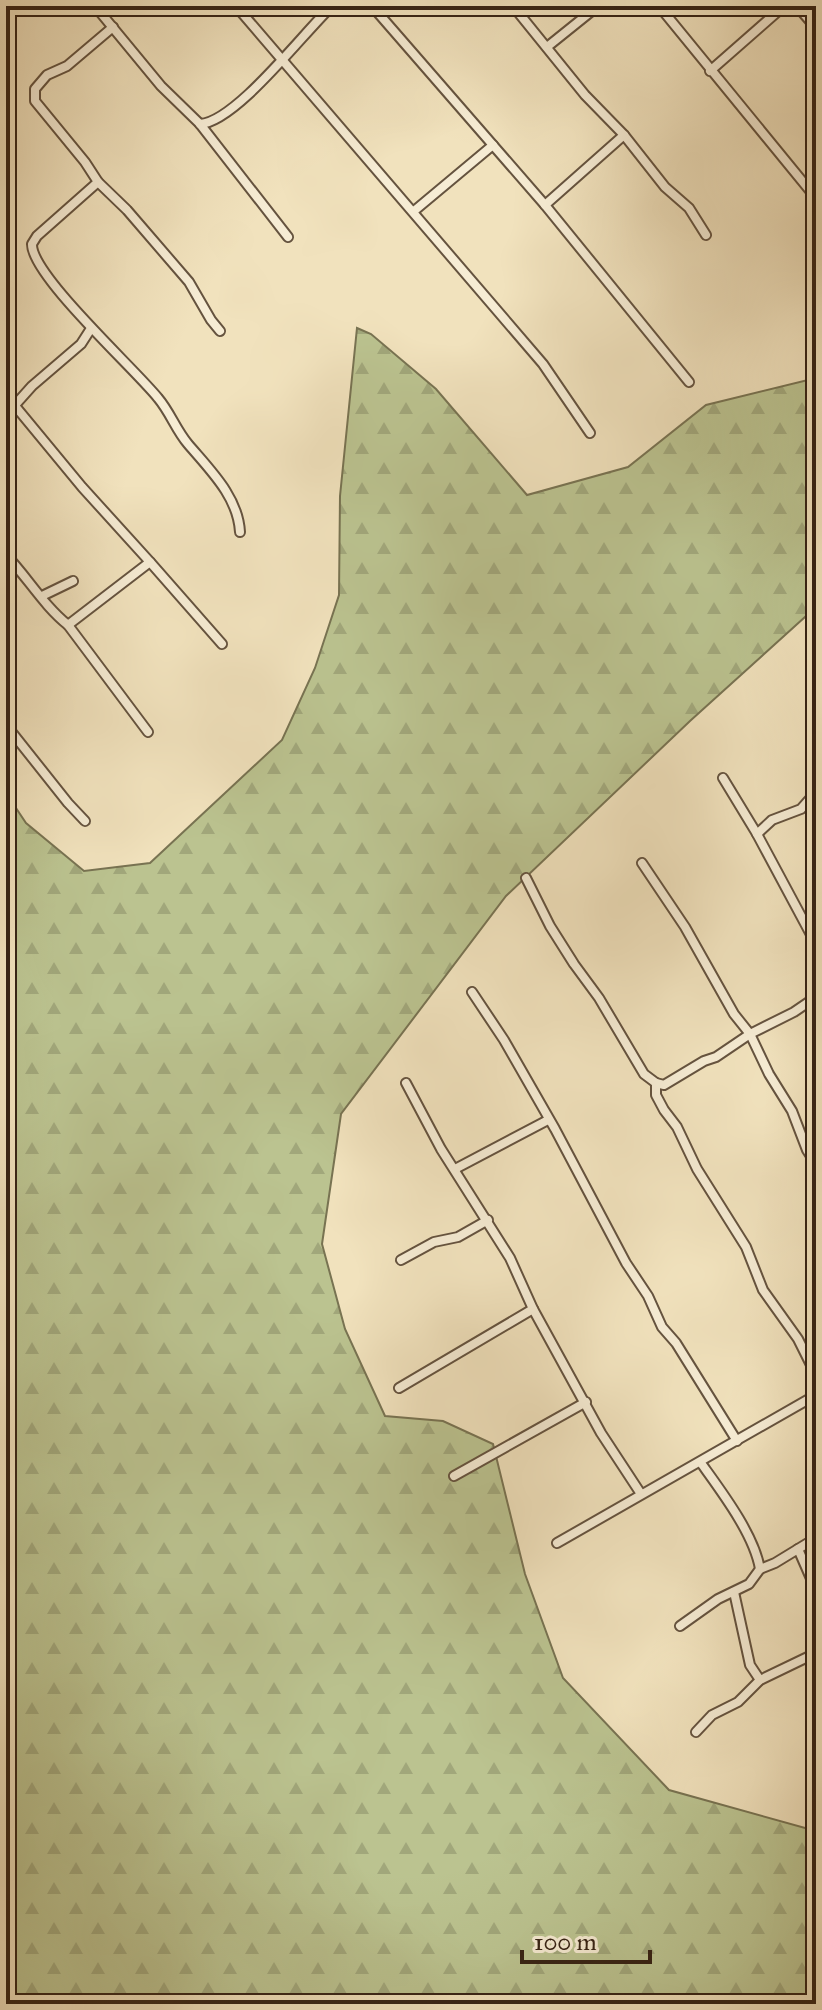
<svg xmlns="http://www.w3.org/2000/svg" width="822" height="2010" viewBox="0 0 822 2010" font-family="'IM FELL Great Primer',serif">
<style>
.forest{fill:url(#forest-firs);stroke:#787352;stroke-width:2}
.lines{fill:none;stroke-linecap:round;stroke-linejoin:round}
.street-casing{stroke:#65533f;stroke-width:12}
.street{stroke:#f6ecd4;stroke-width:8}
</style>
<defs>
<pattern id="forest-firs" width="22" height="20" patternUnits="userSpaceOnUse" patternTransform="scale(2)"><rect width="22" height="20" fill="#bbc390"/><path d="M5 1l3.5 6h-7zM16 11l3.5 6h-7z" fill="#a1a77b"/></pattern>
</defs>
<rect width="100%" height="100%" fill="#f1e2bd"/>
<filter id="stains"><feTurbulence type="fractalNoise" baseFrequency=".0025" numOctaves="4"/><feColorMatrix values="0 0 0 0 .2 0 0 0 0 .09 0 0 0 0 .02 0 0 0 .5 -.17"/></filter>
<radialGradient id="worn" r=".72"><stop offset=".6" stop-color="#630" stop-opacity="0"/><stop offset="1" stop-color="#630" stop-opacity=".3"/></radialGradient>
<polygon class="forest" points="357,328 371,334 436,389 527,495 628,467 706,405 816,378 816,607 690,721 506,896 341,1114 322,1244 345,1329 385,1416 443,1421 493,1444 525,1574 563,1678 669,1790 816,1831 816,2004 6,2004 6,793 26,823 84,871 150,863 282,740 315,668 339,595 340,496"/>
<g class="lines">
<defs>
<g id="street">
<polyline points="95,6 161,86 200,124 288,237"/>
<polyline points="236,6 543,364 590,433"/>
<polyline points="372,6 545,205 689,382"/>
<polyline points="513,6 585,95 624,135 665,187 689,208 706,235"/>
<polyline points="659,6 816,198"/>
<polyline points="797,6 816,28"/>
<polyline points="113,27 67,66 47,75 35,89 35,101 85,162 98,182 127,210 189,282 211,320 220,331"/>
<polyline points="547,47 598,6"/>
<polyline points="710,71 784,6"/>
<path d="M200 124C236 122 304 32 332 6"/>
<path d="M98 182 37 236 32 244C31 275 135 369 158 398 170 412 176 430 188 444 211 471 238 497 240 532"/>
<polyline points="545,205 624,135"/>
<polyline points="414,211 493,145"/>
<polyline points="6,395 82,487 150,562 68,625"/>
<polyline points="15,405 32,386 81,344 90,330"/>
<path d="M6 555C28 578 44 606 68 625L148 732"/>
<polyline points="150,562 222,644"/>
<polyline points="42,596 73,581"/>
<polyline points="6,725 68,803 85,821"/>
<polyline points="723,778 757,834 816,944"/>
<polyline points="757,834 772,820 801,809 816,792"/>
<polyline points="642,863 685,927 734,1014 750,1034 769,1074 792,1111 807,1150 816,1164"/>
<polyline points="526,878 550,926 574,964 599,998 644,1074 656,1083"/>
<polyline points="472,992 504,1040 555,1129 626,1263 648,1296 662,1327 676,1343 737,1441"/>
<polyline points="816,997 794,1012 750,1034 716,1057 704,1061 664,1085 656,1083 656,1095 664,1110 677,1127 697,1169 746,1247 763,1290 798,1339 816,1375"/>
<polyline points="406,1083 441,1149 510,1258 533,1309 601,1433 641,1494"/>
<polyline points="455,1169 548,1120"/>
<polyline points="401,1260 434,1242 458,1237 488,1220"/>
<polyline points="399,1388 533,1309"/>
<polyline points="454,1476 586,1402"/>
<polyline points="557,1543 816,1395"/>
<polyline points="798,1549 816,1590"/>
<polyline points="760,1569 775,1563 816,1538"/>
<polyline points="734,1592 750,1665 760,1680"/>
<path d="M680 1626 718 1599 749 1584 760 1569C754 1534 721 1491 701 1463"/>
<polyline points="696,1732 712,1715 738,1702 760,1680 816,1653"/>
</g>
</defs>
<use href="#street" class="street-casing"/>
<use href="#street" class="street"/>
</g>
<rect width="822" height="2010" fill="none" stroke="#f1e2bd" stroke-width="32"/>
<rect x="8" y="8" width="806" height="1994" fill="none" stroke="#362315" stroke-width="4"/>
<rect x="16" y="16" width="790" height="1978" fill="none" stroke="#362315" stroke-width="2"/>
<path d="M522 1950v12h128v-12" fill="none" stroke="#362315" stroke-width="4"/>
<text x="534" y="1950" font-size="24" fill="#362315" stroke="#f6ecd4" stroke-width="6" paint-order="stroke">100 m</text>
<rect width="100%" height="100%" filter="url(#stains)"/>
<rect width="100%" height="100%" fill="url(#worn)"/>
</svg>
